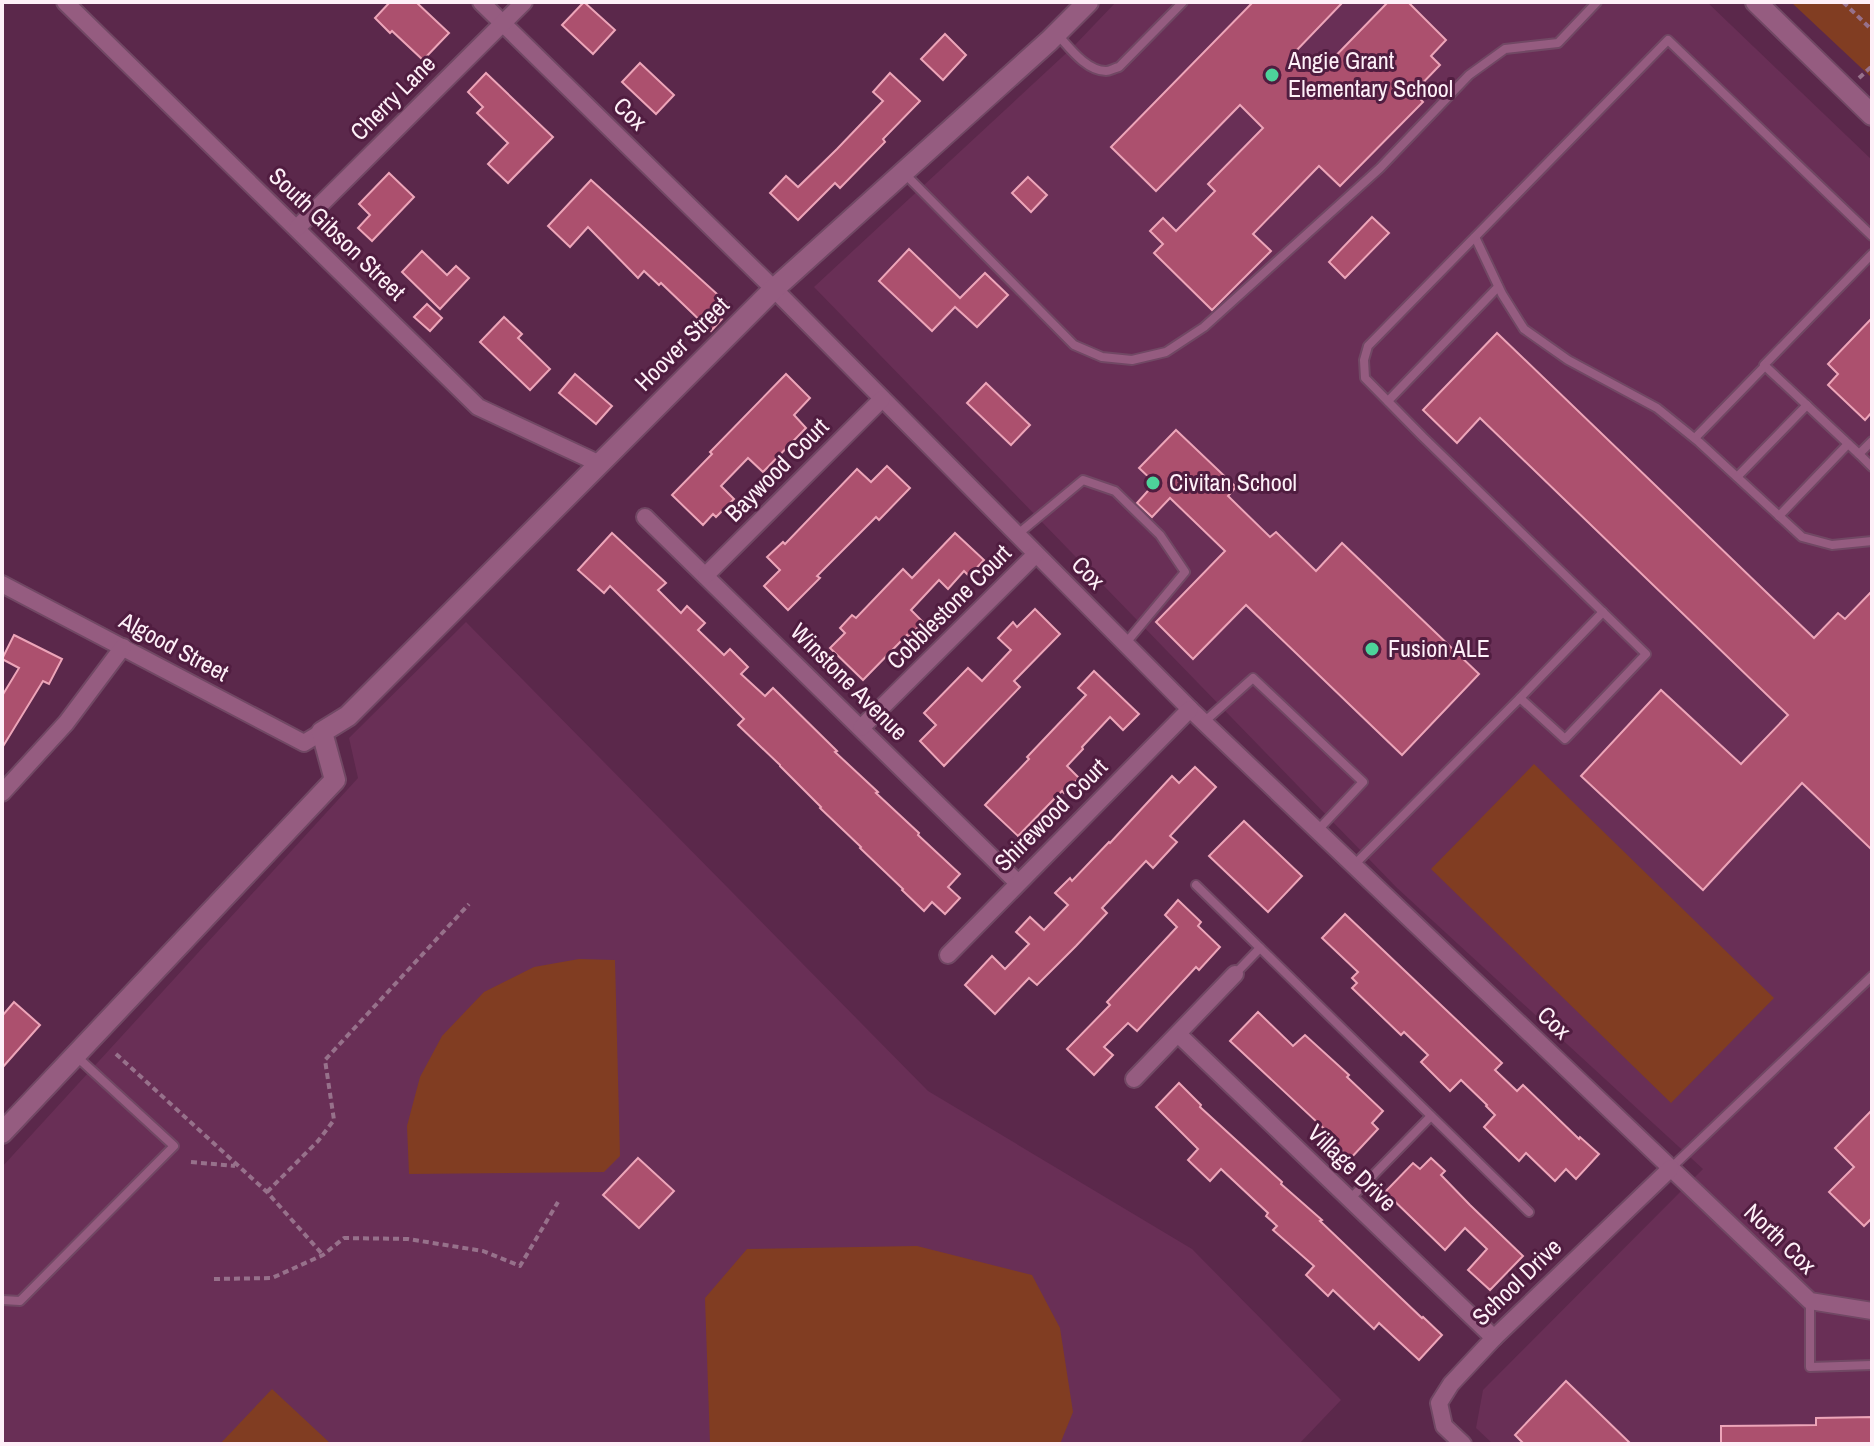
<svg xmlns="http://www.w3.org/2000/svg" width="1874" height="1446" viewBox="0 0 1874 1446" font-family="'Archivo Narrow',sans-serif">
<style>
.built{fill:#692f56}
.green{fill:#813d22}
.building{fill:#ac506e;stroke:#eda5b9;stroke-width:2}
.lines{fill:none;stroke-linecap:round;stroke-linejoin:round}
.service-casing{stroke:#714864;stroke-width:12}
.minor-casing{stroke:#714864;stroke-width:20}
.tertiary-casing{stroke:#714864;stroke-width:24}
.path{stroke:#97718b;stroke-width:4;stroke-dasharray:6 4;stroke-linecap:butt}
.service{stroke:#955c80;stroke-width:8}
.minor{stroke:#955c80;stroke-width:16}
.tertiary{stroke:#955c80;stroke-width:20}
.poi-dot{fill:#4dd39a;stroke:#501d40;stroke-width:3}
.labels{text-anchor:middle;stroke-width:6;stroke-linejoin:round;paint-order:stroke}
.poi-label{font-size:24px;fill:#fef0f8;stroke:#501d40;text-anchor:start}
.street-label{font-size:24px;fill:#fef0f8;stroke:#501d40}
</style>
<rect width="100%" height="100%" fill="#5b284b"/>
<g class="built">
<polygon points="1116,2 1707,2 1872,160 1872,1444 1493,1444 1476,1428 1483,1390 1703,1169 1396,887 814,287 1074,46"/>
<polygon points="466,622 928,1091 1192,1249 1341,1400 1299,1444 2,1444 2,1167 358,778 349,738"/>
</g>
<g class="green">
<polygon points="1791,2 1872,2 1872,78"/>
<polygon points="1534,764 1774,998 1671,1103 1431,869"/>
<polygon points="579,959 615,960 620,1156 604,1172 409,1174 407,1126 420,1077 442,1036 484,992 534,967"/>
<polygon points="917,1246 1032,1275 1060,1328 1073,1412 1060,1444 710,1444 705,1298 747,1249"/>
<polygon points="272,1389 331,1444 220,1444"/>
</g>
<g class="building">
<polygon points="390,2 416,2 449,33 423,60 392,31 390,33 375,18"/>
<polygon points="584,2 615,30 593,54 562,25"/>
<polygon points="1253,2 1343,2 1294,53 1317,75 1388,2 1408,2 1446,40 1431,56 1440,65 1414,92 1423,102 1340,186 1319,166 1253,234 1271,251 1212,310 1154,253 1163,244 1150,231 1163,218 1176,231 1215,191 1208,184 1263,128 1240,105 1156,191 1111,147"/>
<polygon points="945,34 966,55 943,80 921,59"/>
<polygon points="640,63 674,95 656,114 622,82"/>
<polygon points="486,73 553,137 508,183 488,164 508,143 477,113 483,107 468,92"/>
<polygon points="890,73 920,101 883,139 885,142 840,188 835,183 798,220 770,193 786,176 798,187 837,149 883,101 873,92"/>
<polygon points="389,173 414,197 372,241 358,228 370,215 359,204"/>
<polygon points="1028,177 1047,195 1031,212 1012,193"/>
<polygon points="591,180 727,303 717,314 722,319 711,331 661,283 659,285 644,271 638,278 588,227 570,247 548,226"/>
<polygon points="1372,217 1389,233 1345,278 1329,262"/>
<polygon points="909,249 960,298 985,273 1008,295 977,327 955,307 932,331 879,281"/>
<polygon points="422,251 447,275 456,266 469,278 440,309 402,272"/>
<polygon points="427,304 442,318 430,331 414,317"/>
<polygon points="504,317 522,334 518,338 550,369 530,390 480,342"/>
<polygon points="1872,318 1872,412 1865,420 1828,385 1838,374 1828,364"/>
<polygon points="1497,333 1814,638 1838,613 1845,619 1872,591 1872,850 1802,783 1703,890 1581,776 1661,690 1741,764 1788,715 1480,418 1457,443 1423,410"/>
<polygon points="575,374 612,406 596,424 559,393"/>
<polygon points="786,374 810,398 794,415 806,428 763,472 748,458 721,486 734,499 716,517 713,514 703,525 672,495 712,454 710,452"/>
<polygon points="986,383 1030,425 1011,445 967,403"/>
<polygon points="1176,430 1236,487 1228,496 1270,537 1276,532 1316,571 1342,543 1479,674 1402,755 1246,605 1193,659 1156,622 1225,551 1170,498 1152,517 1137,503 1155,483 1139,468"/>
<polygon points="887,466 910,488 879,520 876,517 817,576 820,578 788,610 764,586 780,570 767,557 783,542 785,544 857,469 871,482"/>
<polygon points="612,533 666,583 658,590 681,613 687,606 705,623 698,630 724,655 730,649 748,667 741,674 765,696 773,688 837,751 835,752 878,792 876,793 919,833 918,835 960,874 948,887 960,898 945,914 932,902 924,911 902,890 903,889 860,848 861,847 820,808 821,807 780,766 780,765 738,725 744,719 702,677 610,586 604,593 578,570"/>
<polygon points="955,533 984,560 969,576 964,571 948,589 939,580 911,610 923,622 909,637 907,635 863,680 830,648 845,633 840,628 852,615 856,618 903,569 912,578"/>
<polygon points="1035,609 1060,634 1014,681 1020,687 944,766 920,741 936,725 924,713 968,668 982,681 1011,650 998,638 1013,622 1017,627"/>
<polygon points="14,635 62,659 49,684 43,681 2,748 2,696 19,668 2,659"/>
<polygon points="1094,671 1139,714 1123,730 1110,717 1082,747 1083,749 1067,766 1079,778 1064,793 1062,791 1018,836 985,805 1029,759 1027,757 1086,695 1078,688"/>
<polygon points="1195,767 1216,787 1170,836 1177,842 1153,868 1146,861 1102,908 1107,913 1076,946 1037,985 1029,978 995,1014 965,985 992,956 1005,969 1029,944 1016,932 1030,917 1044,930 1068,905 1055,893 1070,878 1072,881 1109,842 1110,843 1172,776 1179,783"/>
<polygon points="1244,821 1302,876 1268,912 1209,856"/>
<polygon points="1178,900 1201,922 1198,926 1220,947 1199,970 1196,967 1137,1031 1128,1023 1104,1047 1113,1055 1094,1075 1067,1049 1110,1005 1107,1002 1177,927 1165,915"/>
<polygon points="1345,914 1502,1063 1495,1070 1517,1091 1523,1085 1579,1139 1580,1137 1599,1154 1576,1179 1566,1169 1555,1181 1526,1153 1519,1161 1484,1127 1495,1115 1486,1106 1487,1105 1461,1080 1450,1091 1421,1062 1428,1055 1404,1032 1401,1035 1352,988 1357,983 1352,978 1358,972 1322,938"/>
<polygon points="14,1002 40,1025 2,1068 2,1016"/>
<polygon points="1258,1012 1293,1046 1305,1035 1349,1075 1347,1077 1383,1111 1372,1123 1378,1129 1350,1159 1329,1138 1332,1136 1230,1041"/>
<polygon points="1179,1083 1201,1105 1200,1107 1282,1182 1281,1184 1322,1220 1320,1221 1422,1318 1423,1317 1442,1335 1419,1360 1379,1323 1374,1329 1333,1290 1328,1296 1306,1275 1314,1266 1273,1230 1277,1226 1266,1216 1268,1213 1221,1169 1210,1181 1188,1160 1198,1149 1156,1107"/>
<polygon points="1872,1110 1872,1218 1864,1226 1829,1192 1854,1167 1835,1148"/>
<polygon points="638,1158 674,1191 639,1228 603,1195"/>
<polygon points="1431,1158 1445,1171 1441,1175 1470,1205 1523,1256 1490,1290 1468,1270 1487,1249 1465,1228 1445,1250 1385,1192 1413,1163 1420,1169"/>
<polygon points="1566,1381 1631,1444 1524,1444 1515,1435"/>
<polygon points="1872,1417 1872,1444 1721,1444 1721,1426 1816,1425 1816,1418"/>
</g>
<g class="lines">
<defs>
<g id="service">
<path d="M1057 34C1069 47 1086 71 1106 71 1110 71 1114 68 1119 67L1183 2"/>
<polyline points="904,173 1074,345 1102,357 1132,360 1166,352 1204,327 1380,168 1469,75 1505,49 1558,43 1597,2"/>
<polyline points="1475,237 1502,294 1524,329 1568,360 1657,408 1699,442 1802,537 1832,545 1872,541"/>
<polyline points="1872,254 1764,365 1859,454 1872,441"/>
<polyline points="1388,401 1498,287"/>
<polyline points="1695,438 1765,366"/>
<polyline points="1859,454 1872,467"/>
<polyline points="1737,477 1807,405"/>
<polyline points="1779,516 1848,444"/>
<polyline points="1018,534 1083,480 1115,491 1160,535 1185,572 1125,644"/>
<polyline points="1520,698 1603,612"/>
<polyline points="1204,722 1253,678 1363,782 1318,830"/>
<polyline points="1354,865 1520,698 1565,739 1646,654 1423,437 1365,378 1364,360 1368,346 1668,40 1872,236"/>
<polyline points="1196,885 1529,1212"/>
<polyline points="1235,974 1260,948"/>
<polyline points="1671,1168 1872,976"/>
<polyline points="1350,1199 1431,1116"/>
<polyline points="2,1300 20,1301 174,1146 75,1055"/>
<polyline points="1810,1301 1810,1367 1872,1365"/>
</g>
<g id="minor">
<polyline points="65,2 478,407 600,464"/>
<polyline points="481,2 774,289 1190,709 1810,1301 1872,1311"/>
<polyline points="297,228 524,2"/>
<polyline points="645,517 1018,883"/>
<polyline points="706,575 882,399"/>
<polyline points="2,584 304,743 322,732"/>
<polyline points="861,728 1036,554"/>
<polyline points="2,793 66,723 123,647"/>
<polyline points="948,955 1190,709"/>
<polyline points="1178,1034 1494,1338"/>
<polyline points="1134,1079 1235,974"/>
<polyline points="1463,1444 1444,1426 1439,1403 1451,1384 1494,1338 1671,1168"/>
</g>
<g id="tertiary">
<polyline points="1756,2 1872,115"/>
<polyline points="2,1133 335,780 322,732 348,716 774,289 1049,41 1088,2"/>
</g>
</defs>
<use href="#service" class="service-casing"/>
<use href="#minor" class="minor-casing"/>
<use href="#tertiary" class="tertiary-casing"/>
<g class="path">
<polyline points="1843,2 1872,30"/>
<polyline points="1859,78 1872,66"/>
<polyline points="116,1054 267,1192 323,1255"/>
<polyline points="191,1162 235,1166"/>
<polyline points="267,1192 318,1141 334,1120 325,1060 469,904"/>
<polyline points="214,1279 272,1278 323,1255 344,1238 408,1239 483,1251 520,1266 558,1202"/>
</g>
<use href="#service" class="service"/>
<use href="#minor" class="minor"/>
<use href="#tertiary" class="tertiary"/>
</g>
<g class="poi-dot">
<circle cx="1272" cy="75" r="8"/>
<circle cx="1153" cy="483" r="8"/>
<circle cx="1372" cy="649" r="8"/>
</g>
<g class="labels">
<g class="poi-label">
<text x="1288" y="69">Angie Grant<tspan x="1288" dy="28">Elementary School</tspan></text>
<text x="1169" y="491">Civitan School</text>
<text x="1388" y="657">Fusion ALE</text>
</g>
<g class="street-label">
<text transform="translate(393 98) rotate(-45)" y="8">Cherry Lane</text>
<text transform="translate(630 114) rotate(44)" y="8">Cox</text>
<text transform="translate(337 234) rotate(44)" y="8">South Gibson Street</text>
<text transform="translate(682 344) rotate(-45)" y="8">Hoover Street</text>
<text transform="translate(777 470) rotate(-45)" y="8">Baywood Court</text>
<text transform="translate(1088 573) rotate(45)" y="8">Cox</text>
<text transform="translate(949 607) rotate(-45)" y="8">Cobblestone Court</text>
<text transform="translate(174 647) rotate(28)" y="8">Algood Street</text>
<text transform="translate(849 682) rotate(45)" y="8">Winstone Avenue</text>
<text transform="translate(1051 815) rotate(-45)" y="8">Shirewood Court</text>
<text transform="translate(1554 1023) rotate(44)" y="8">Cox</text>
<text transform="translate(1352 1168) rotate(44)" y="8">Village Drive</text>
<text transform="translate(1780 1239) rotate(44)" y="8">North Cox</text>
<text transform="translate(1517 1282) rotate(-44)" y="8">School Drive</text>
</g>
</g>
<rect width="1874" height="1446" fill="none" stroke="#fef0f8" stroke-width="8"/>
</svg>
